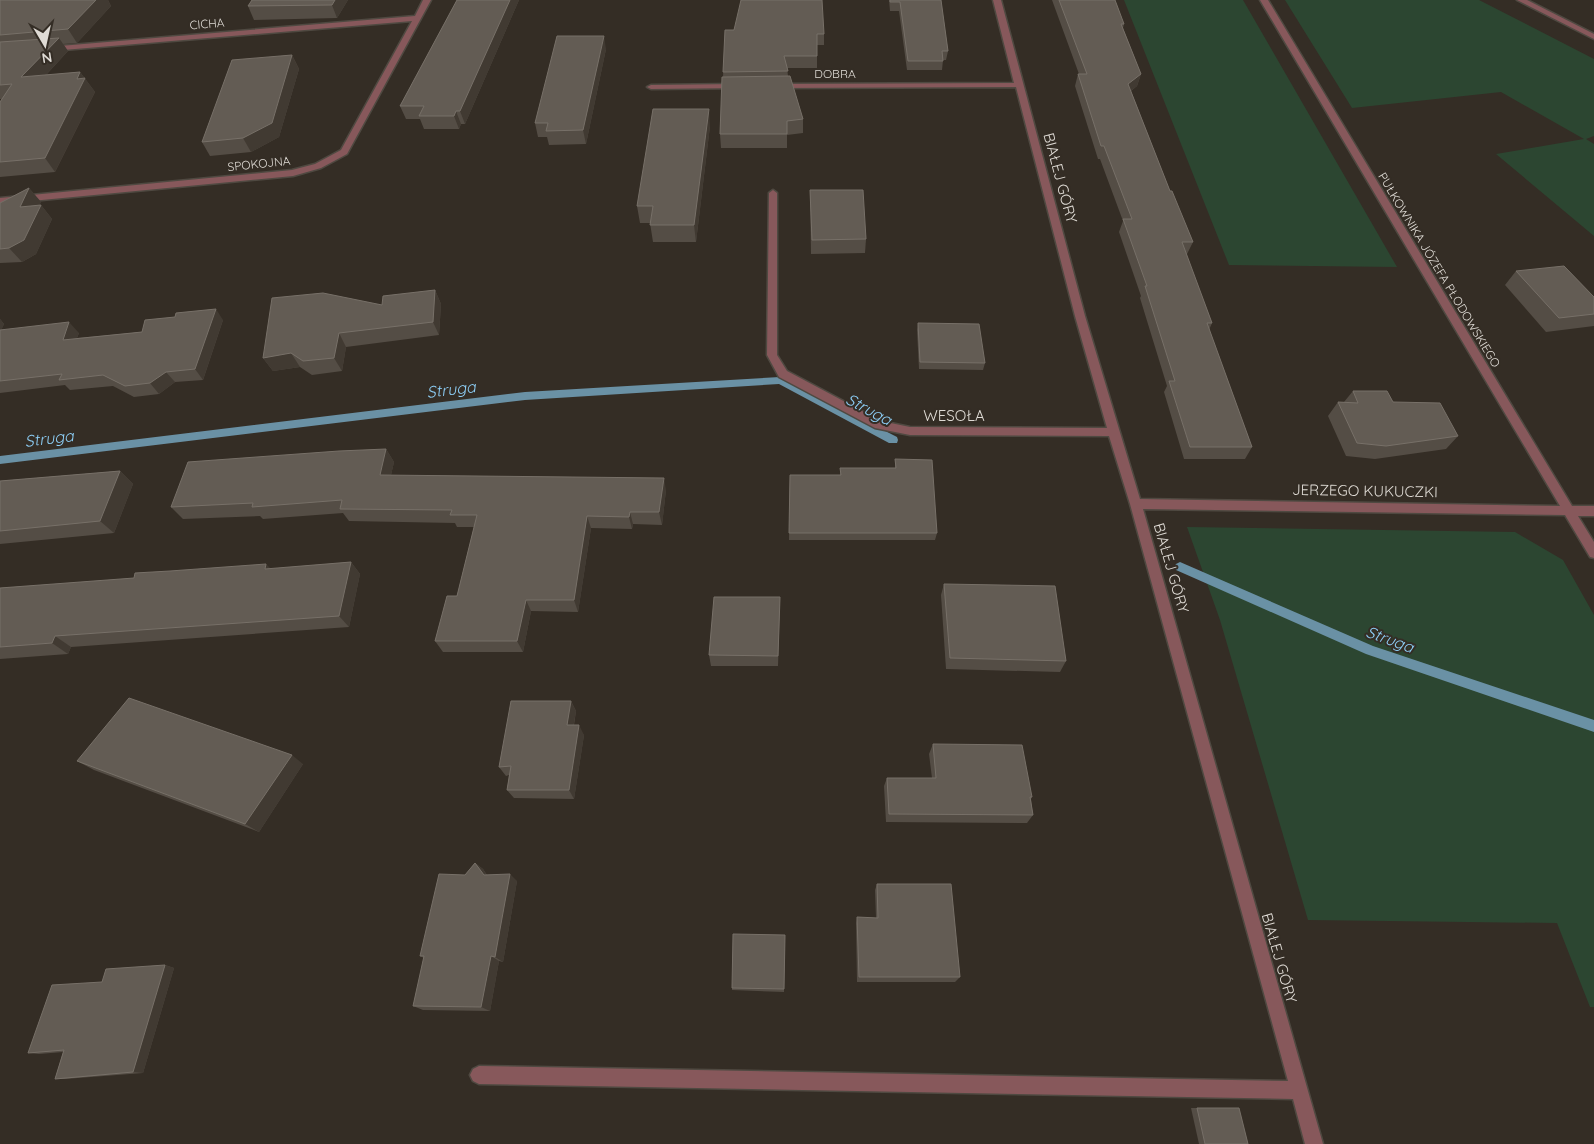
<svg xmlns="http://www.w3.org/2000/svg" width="1594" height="1144" viewBox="0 0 1594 1144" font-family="Quicksand,sans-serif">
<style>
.green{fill:#2c4631}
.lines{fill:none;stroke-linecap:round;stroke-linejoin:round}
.stream{fill:#6a91a5;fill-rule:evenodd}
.minor-casing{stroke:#4f4941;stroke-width:3}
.minor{fill:#87585b;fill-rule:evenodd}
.wall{fill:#544d45}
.shaded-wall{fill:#413a32}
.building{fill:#635c54;stroke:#777068}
.labels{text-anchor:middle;stroke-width:4;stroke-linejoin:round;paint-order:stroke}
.far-street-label{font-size:12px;fill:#dfdbd5;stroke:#342d25}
.street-label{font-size:15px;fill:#dfdbd5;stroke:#342d25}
.water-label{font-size:16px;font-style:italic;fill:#8dcef6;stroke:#342d25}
</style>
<rect width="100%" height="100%" fill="#342d25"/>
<g class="green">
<polygon points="1124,0 1243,0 1397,267 1229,265"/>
<polygon points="1285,0 1479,0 1594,59 1594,136 1586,139 1594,144 1594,236 1496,154 1584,139 1501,92 1352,108"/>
<polygon points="1187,527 1515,532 1563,560 1594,615 1594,1007 1590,1007 1557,923 1308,920 1220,620"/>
</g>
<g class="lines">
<g class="stream">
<polygon points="780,377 897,437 898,440 897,443 889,443 779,384 525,400 0,464 0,456 525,392"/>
<polygon points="1180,562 1373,646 1594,720 1594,732 1366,654 1176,570 1174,567 1176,564"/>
</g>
<defs>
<g id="minor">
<polygon points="423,0 431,0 347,154 321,168 293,176 0,204 0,198 292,170 315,164 341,150 412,21 51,51 48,51 48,47 415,16"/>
<polygon points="993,0 1001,0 1085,316 1140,499 1560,506 1260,0 1268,0 1572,506 1594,506 1594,516 1578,516 1594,542 1594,558 1590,557 1565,515 1143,509 1323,1144 1305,1144 1293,1099 479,1084 473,1081 470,1075 473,1069 479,1066 1288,1081 1130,504 1109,436 910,435 875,428 779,377 767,355 769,193 773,190 777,193 777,355 787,371 881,421 910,427 1107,428 1075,316 1016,87 776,88 772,86 776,84 1014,83"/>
<polygon points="1517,0 1527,0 1594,34 1594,39"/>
<polygon points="738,84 742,86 741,88 651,89 647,87 651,85"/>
</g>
</defs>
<use href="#minor" class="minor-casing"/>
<use href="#minor" class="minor"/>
</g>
<g class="wall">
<polygon points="0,0 108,0 111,6 77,43 63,44 68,51 46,75 80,72 95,92 55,172 0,177 0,102 2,99 0,99"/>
<polygon points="252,0 348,0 337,18 254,20 248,6"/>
<polygon points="457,0 519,0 465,124 461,124 459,129 424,129 420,119 406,119 400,106"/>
<polygon points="889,0 941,0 948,51 946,60 943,60 942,70 907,70 899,11 890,11"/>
<polygon points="1052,0 1115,0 1124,24 1123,28 1141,74 1137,86 1131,91 1170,191 1193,242 1187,254 1186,254 1212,323 1209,330 1252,447 1245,459 1184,459 1164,392 1167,386 1140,298 1141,296 1119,232 1123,221 1100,159 1098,159 1075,86 1078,74 1079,74"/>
<polygon points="725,30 824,34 824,45 817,45 817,68 787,68 788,76 803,119 803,133 787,135 787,148 721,148 720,134 723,77"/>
<polygon points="606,49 586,144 549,145 547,137 538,137 535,123"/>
<polygon points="292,55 299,69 279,137 251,152 210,156 202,142"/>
<polygon points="710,126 696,242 653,242 650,223 640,223 637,206"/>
<polygon points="29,188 41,202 39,205 41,205 52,219 36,254 22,262 0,263 0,203"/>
<polygon points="810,190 866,239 865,253 811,254"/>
<polygon points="1516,271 1594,297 1594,326 1546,332 1505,285"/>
<polygon points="435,290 441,304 439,335 346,347 342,371 312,375 300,367 273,371 263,358 382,305"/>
<polygon points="0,319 4,324 1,330 79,333 77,338 142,332 223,320 203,380 175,382 159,394 134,397 113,386 70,390 65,385 0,393"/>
<polygon points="918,323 985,363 983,370 919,369 917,330"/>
<polygon points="1353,391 1393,402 1458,436 1446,449 1375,459 1346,456 1328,416 1338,402 1344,402"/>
<polygon points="386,449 394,462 391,475 666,490 662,525 633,524 632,529 591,528 578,612 531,611 523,652 443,652 435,641 457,596 474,527 457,527 455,523 349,521 343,513 263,519 260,516 183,519 171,507"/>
<polygon points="895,459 937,533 935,540 789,540 790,475 840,475 840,468 895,468"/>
<polygon points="120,471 133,484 114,533 0,544 0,481"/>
<polygon points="351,562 360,574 349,627 71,647 68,654 0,659 0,588 271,569"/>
<polygon points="944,584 1066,661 1060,672 946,669 941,595"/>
<polygon points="780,597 778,666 711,666 709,655"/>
<polygon points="571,701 576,711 574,725 584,735 574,799 514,798 507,790 509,775 506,776 499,767"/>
<polygon points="933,744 1032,797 1031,799 1033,815 1027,823 886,822 884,786 887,778 932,778 929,754"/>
<polygon points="77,761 303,764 259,832 94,770"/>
<polygon points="475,863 483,869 487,875 517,881 503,962 499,961 490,1011 423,1010 413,1006 424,958 420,956 465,875"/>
<polygon points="877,884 960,977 955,982 857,982 856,923 857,917 876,918 875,890"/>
<polygon points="785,935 784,992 732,990 732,988"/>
<polygon points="165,965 174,968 143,1073 65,1079 55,1079 63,1052 39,1054 28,1053 102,982"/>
<polygon points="1191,1108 1197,1108 1248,1144 1199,1144"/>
</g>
<g class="shaded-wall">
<polygon points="96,0 108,0 111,6 77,43 68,29"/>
<polygon points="335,0 348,0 337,18 332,5"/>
<polygon points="510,0 519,0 465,124 460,111"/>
<polygon points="604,36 606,49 586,144 583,130"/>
<polygon points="59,38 68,51 31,91 21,77"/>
<polygon points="292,55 299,69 279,137 251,152 243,138"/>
<polygon points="80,72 95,92 55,172 45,158 77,79"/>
<polygon points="1141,74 1137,86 1124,96 1128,84"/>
<polygon points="709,109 710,126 696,242 694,225"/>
<polygon points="456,111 461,124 459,129 454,116"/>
<polygon points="29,188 41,202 32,221 20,207"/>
<polygon points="41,205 52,219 36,254 22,262 9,248"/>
<polygon points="435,290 441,304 439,335 433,322"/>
<polygon points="216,309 223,320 203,380 195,369"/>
<polygon points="0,319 4,324 0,333"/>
<polygon points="69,322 79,333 72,350 63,340"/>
<polygon points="339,333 346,347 342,371 334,358"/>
<polygon points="291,353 300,367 273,371 263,358"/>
<polygon points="166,372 175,382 159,394 150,383"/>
<polygon points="386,449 394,462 388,488 380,475"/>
<polygon points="120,471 133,484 114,533 100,521"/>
<polygon points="664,478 666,490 662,525 659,512"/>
<polygon points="630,512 633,524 632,529 629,517"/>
<polygon points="587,516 591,528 578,612 574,600"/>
<polygon points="351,562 360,574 349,627 339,616"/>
<polygon points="266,564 277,575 265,569"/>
<polygon points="780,597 780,608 778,666 778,656"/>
<polygon points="526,600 531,611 523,652 517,641"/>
<polygon points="55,636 71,647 68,654 52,643"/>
<polygon points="571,701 576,711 572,734 567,725"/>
<polygon points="579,725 584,735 574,799 569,790"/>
<polygon points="292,755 303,764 259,832 245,824"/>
<polygon points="475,863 483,869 491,882 484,875"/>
<polygon points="510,874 517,881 503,962 495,957"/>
<polygon points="491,956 499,961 490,1011 481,1007"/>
<polygon points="165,965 174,968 143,1073 133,1072"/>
</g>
<g class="building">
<polygon points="0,0 96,0 68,29 0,35"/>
<polygon points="252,0 335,0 332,5 248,6"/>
<polygon points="457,0 510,0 460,111 456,111 454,116 419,116 424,106 400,106"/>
<polygon points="741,0 822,0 824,34 817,34 817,56 784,56 788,71 723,72 725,30 734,30"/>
<polygon points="890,0 941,0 948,51 942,51 943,61 908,61 900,2 890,2"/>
<polygon points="1059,0 1115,0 1124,24 1121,24 1141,74 1128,84 1170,191 1172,191 1193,242 1182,242 1212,323 1207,323 1252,447 1190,447 1169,381 1175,381 1145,286 1147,286 1123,219 1132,219 1104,146 1101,146 1078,74 1087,74"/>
<polygon points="557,36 604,36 583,130 546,131 548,123 535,123"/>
<polygon points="59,38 21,77 80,72 77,79 85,78 45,158 0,162 0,102 12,84 0,85 0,42"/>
<polygon points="292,55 272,123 243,138 202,142 232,60"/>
<polygon points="790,76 803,119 787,121 787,134 720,134 722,77"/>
<polygon points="653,109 709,109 694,225 650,225 653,206 637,206"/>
<polygon points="29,188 20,207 41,205 24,240 9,248 0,249 0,203"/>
<polygon points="810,190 863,190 866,239 812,240"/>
<polygon points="1564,266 1594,297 1594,314 1559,318 1516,271"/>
<polygon points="435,290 433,322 339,333 334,358 303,361 291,353 263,358 272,298 323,293 382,305 383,296"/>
<polygon points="216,309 195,369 166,372 150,383 125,386 103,375 59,380 62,374 0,381 0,330 69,322 63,340 142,332 145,320 175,317 176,313"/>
<polygon points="918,323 979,324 985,363 920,362"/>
<polygon points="1353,391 1387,391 1393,402 1440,403 1458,436 1386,446 1357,443 1338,402 1358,403"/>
<polygon points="386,449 380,475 664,478 659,512 630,512 629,517 587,516 574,600 526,600 517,641 435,641 447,596 457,596 477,515 450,515 452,510 340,509 342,500 252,507 253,503 171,507 188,462 339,451"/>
<polygon points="895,459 932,460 937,533 789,533 790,475 841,475 840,468 896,468"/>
<polygon points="120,471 100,521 0,531 0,481"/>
<polygon points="351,562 339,616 55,636 52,643 0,647 0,588 134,578 135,573 170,571 266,564 265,569"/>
<polygon points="944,584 1055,586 1066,661 950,658"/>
<polygon points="714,597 780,597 778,656 709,655"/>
<polygon points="129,698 292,755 245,824 77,761"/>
<polygon points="511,701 571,701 567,725 579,725 569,790 507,790 511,766 499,767"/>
<polygon points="933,744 1022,745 1032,797 1030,797 1033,815 889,814 887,778 936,778"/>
<polygon points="475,863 484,875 510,874 495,957 491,956 481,1007 413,1006 424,956 420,956 439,874 465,875"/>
<polygon points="877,884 951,884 960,977 859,977 857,917 878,918"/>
<polygon points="733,934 785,935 784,989 732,988"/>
<polygon points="165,965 133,1072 55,1079 64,1050 28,1053 52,985 102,982 106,969"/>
<polygon points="1197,1108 1239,1108 1248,1144 1205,1144"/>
</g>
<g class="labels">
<g class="far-street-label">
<text transform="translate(207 24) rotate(-5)" y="4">CICHA</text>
<text x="835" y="78">DOBRA</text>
<text transform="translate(259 164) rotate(-6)" y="4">SPOKOJNA</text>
<text transform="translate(1439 270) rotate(59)" y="4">PUŁKOWNIKA JÓZEFA PŁODOWSKIEGO</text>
</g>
<g class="street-label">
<text transform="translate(1060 178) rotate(75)" y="5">BIAŁEJ GÓRY</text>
<text x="954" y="421">WESOŁA</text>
<text transform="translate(1365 491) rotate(1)" y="5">JERZEGO KUKUCZKI</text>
<text transform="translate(1171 568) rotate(74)" y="5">BIAŁEJ GÓRY</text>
<text transform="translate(1279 958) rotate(74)" y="5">BIAŁEJ GÓRY</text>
</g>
<g class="water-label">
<text transform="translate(451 389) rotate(-7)" y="6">Struga</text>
<text transform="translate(869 409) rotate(28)" y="6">Struga</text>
<text transform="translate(49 438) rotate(-7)" y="6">Struga</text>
<text transform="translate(1390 639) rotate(20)" y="6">Struga</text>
</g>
</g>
<g transform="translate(45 45) rotate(171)" stroke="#342d25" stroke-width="4" paint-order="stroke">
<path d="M0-4L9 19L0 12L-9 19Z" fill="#dfdbd5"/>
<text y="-8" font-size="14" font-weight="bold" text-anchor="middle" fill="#dfdbd5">N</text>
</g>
</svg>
